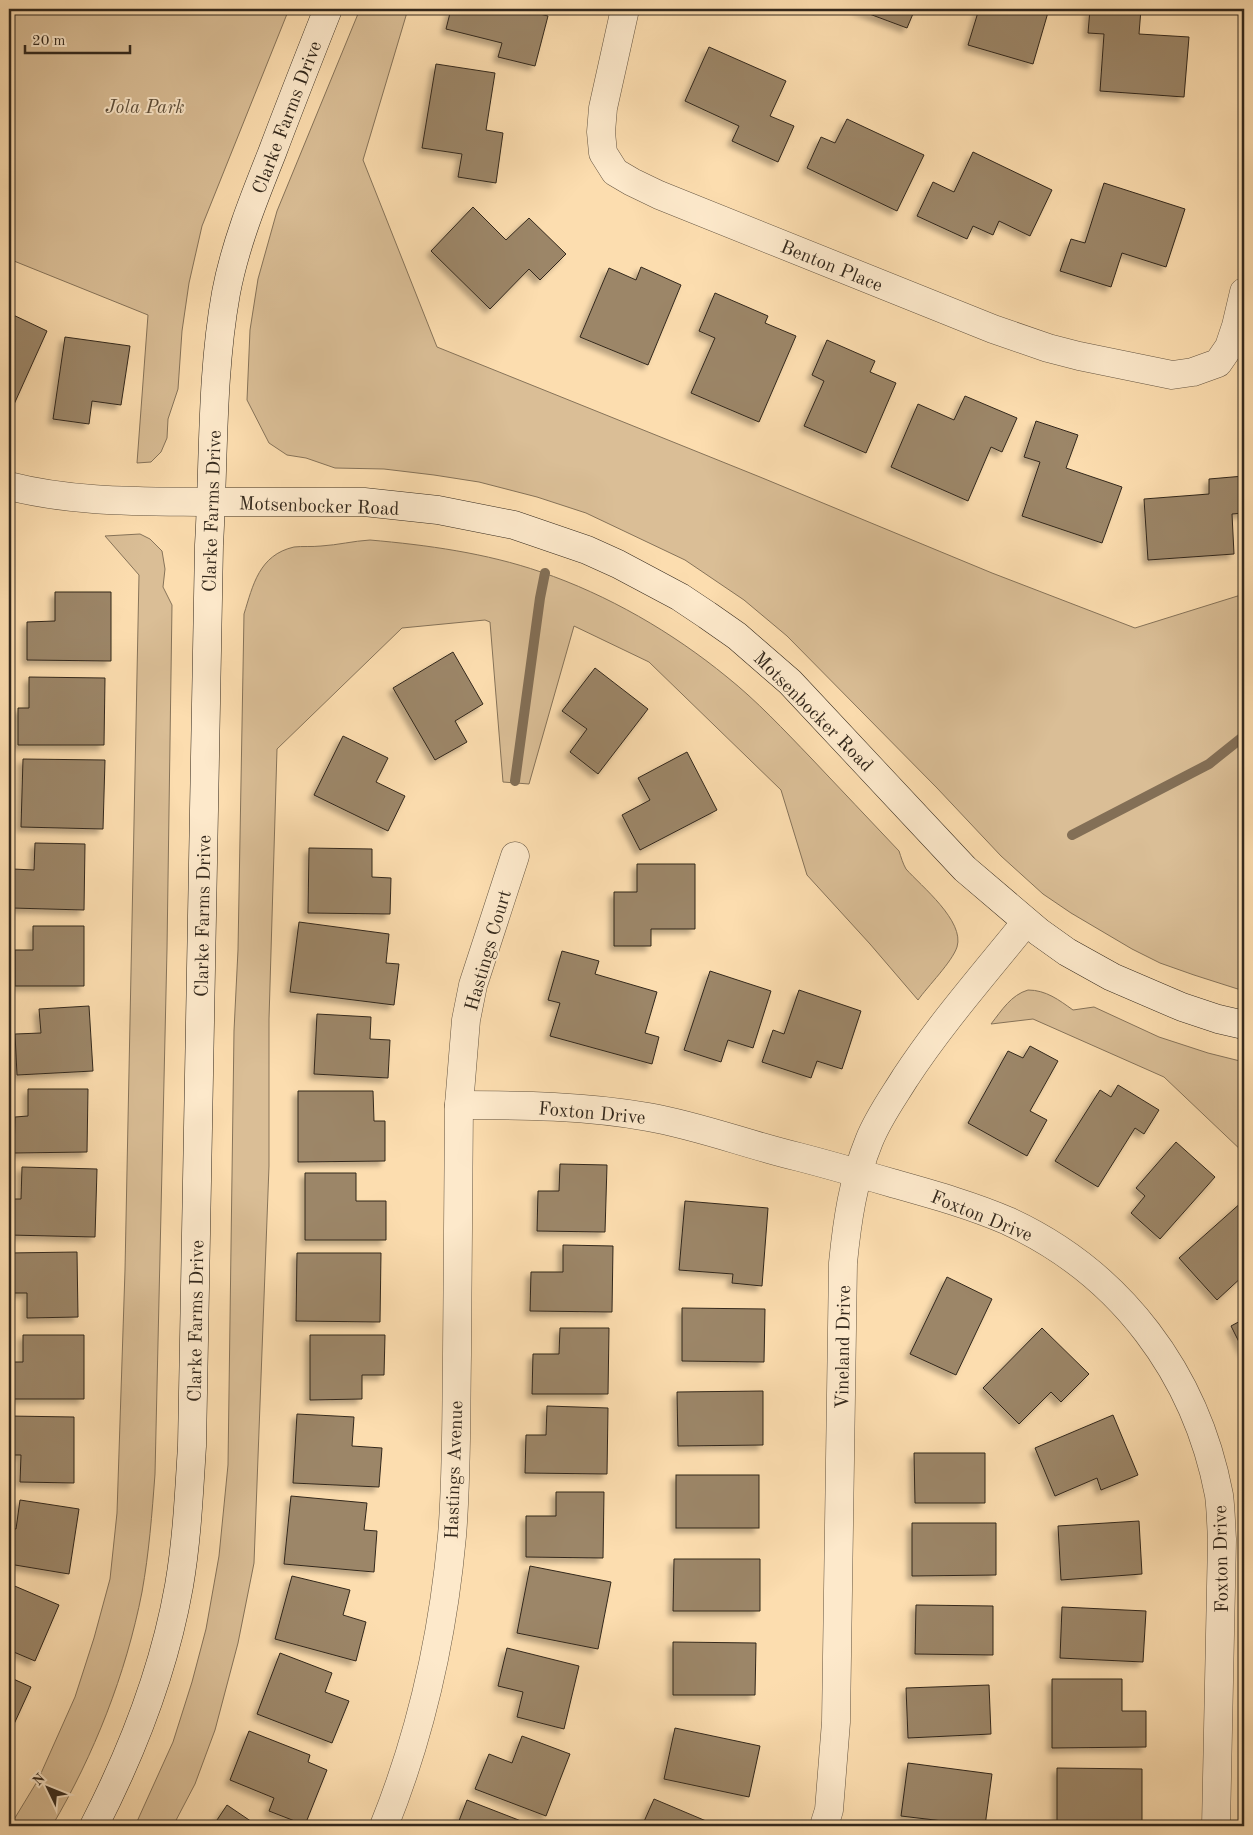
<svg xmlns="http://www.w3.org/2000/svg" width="1253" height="1835" viewBox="0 0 1253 1835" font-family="'Old Standard TT',serif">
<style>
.green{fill:#dabe96;stroke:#867359}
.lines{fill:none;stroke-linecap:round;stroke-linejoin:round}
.stream{stroke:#836f56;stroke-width:10}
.building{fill:#9c8668;stroke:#33281c;filter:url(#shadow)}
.street-casing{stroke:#655541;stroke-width:29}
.secondary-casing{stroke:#33281c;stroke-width:29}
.street{stroke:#fde9cb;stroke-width:28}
.secondary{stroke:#fde9cb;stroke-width:28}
.labels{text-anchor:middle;stroke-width:4;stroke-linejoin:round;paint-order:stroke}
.park-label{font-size:19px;font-style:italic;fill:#5d4e3a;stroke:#fde9cb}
.street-label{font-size:19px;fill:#33281c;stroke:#fde9cb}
</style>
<defs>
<filter id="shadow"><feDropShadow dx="-4.5" dy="4.5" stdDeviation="2.5" flood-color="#0004"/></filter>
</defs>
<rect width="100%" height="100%" fill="#fcddaf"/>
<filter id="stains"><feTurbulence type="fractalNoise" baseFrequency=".004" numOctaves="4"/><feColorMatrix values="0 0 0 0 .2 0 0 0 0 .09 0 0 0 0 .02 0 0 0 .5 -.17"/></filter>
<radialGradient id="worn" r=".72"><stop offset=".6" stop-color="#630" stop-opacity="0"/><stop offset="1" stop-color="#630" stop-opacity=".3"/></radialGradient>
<g class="green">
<polygon points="9,9 289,9 202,226 189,283 182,331 178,389 168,419 167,438 161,452 151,462 137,463 148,315 9,259"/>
<polygon points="360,9 408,9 363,160 437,347 760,477 992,573 1135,628 1244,594 1244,991 1194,975 1160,963 1132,949 1071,913 1043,894 1001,856 937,788 787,636 744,600 685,560 586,513 537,497 479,482 434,475 384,469 335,468 306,458 287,455 269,443 247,400 250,330 258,279 277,211"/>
<path d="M140 534 150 539 162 551 165 569 163 587 172 605 167 949 155 1474C152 1514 149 1553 142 1592 126 1674 94 1755 52 1826H10L38 1780 75 1697 94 1638 110 1579 117 1513 125 1270 139 575 105 536Z"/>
<path d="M370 540C427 545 486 553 541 572 608 595 672 632 727 677 757 701 784 730 811 758 840 789 870 820 899 851 901 857 903 864 906 869 921 886 965 921 957 947 952 962 928 986 918 1000L870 944 807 875 781 790 649 662 574 626 529 784 503 782 490 622 485 620 402 628 277 749 269 1019V1166L254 1563 238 1643 215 1730 195 1784 173 1826H135L173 1742 192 1682 206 1629 219 1556 228 1465 234 1031 238 950 244 614C253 585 259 555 294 547 302 546 312 547 321 546 338 545 353 541 370 540Z"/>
<path d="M1028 990C1046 990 1059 1000 1073 1010L1094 1007 1159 1037 1208 1053 1244 1062V1153L1164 1077 1033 1019 991 1024C1002 1010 1011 995 1028 990Z"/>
</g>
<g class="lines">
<g class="stream">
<polyline points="515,781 540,598 545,573"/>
<polyline points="1072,835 1209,764 1244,736"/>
</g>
</g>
<g class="building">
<polygon points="451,9 520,9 548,16 535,66 498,57 502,43 446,29"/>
<polygon points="856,9 915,9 907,28"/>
<polygon points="979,9 1049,9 1033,64 968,45"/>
<polygon points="1090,9 1141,9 1139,34 1189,37 1184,97 1100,91 1104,34 1088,33"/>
<polygon points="709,47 786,81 770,116 794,126 778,162 732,141 739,126 685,101"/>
<polygon points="436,64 495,73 486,130 503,133 496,183 458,177 462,154 422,148"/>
<polygon points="847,119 924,155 897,211 807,168 821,137 835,143"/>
<polygon points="973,152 1052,190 1030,236 999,221 993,235 973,226 967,239 917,216 933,182 954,192"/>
<polygon points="1104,183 1185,209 1166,267 1122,253 1111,287 1060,271 1071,239 1085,243"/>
<polygon points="473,207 506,240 529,218 566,254 540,280 529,269 490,309 431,251"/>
<polygon points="641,267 681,285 648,365 580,337 609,268 636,280"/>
<polygon points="715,293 768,316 765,323 796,336 759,422 691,393 715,338 699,331"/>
<polygon points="9,313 47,331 11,411 9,410"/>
<polygon points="65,337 130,346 121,405 92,401 89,424 53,419"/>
<polygon points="827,340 875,361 870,372 896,383 866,453 804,426 824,381 812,375"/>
<polygon points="965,396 1017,418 1002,452 991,447 968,501 891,467 918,404 954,420"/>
<polygon points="1036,421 1078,435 1066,468 1122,487 1102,543 1022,516 1040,462 1024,457"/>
<polygon points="1244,476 1244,513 1232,514 1234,554 1148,560 1144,499 1209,494 1209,479"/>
<polygon points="55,592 111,592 111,661 27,660 27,622 55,621"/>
<polygon points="453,652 483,704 455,721 467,742 435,760 393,688"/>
<polygon points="595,668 648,709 598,774 570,752 587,729 562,711"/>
<polygon points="29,677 105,678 104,745 18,745 18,708 29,708"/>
<polygon points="343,736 388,758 376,782 405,796 388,831 314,795"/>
<polygon points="687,752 717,810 640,850 622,815 650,800 638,778"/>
<polygon points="23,759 105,760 103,829 21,827"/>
<polygon points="35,843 85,844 84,910 12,908 13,869 34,870"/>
<polygon points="309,848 372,849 372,877 391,878 390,914 308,913"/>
<polygon points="637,864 695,864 695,929 651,929 651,946 614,946 614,892 637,892"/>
<polygon points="299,922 389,934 386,963 399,964 394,1005 290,992"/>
<polygon points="33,926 84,926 84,986 15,986 15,950 33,950"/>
<polygon points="562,951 599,961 595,974 657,992 645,1033 659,1037 652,1064 550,1036 560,1003 548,1000"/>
<polygon points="710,971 771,991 753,1048 728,1040 721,1062 684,1050"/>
<polygon points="799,990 861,1011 842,1069 817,1061 811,1078 762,1062 773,1030 784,1034"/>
<polygon points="89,1006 93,1071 17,1075 15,1034 41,1033 39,1009"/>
<polygon points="317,1014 371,1017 370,1039 390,1040 388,1078 314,1074"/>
<polygon points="1030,1046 1058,1061 1030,1111 1047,1120 1027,1156 968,1123 1008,1051 1023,1058"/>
<polygon points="1118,1085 1159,1110 1144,1134 1135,1128 1098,1187 1055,1161 1100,1090 1111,1097"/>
<polygon points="28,1089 88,1089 87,1152 14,1153 15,1117 28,1116"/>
<polygon points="298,1091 373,1091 374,1121 385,1121 385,1161 298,1162"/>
<polygon points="1176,1142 1215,1177 1160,1239 1131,1213 1145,1196 1136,1188"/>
<polygon points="560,1164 607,1165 605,1232 537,1231 538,1191 559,1191"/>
<polygon points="22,1167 97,1169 95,1237 9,1235 10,1199 21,1199"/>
<polygon points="305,1173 356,1173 356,1201 386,1201 386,1240 305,1240"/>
<polygon points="685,1201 768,1208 762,1286 732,1283 733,1274 679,1270"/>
<polygon points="1243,1201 1244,1275 1217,1300 1179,1258"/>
<polygon points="563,1245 613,1246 612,1312 530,1311 531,1272 563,1272"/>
<polygon points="77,1252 78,1317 27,1318 27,1293 9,1293 9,1253"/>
<polygon points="297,1253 381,1253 380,1322 296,1321"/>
<polygon points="947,1277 992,1299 956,1375 910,1354"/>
<polygon points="682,1308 765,1309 764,1362 682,1361"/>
<polygon points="1244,1319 1244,1352 1231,1326"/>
<polygon points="560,1328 609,1328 608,1394 532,1394 533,1354 559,1354"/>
<polygon points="1042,1328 1089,1374 1061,1402 1051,1392 1019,1424 983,1388"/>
<polygon points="23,1335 84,1335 84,1399 9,1399 9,1362 23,1362"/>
<polygon points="310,1335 385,1335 384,1375 362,1375 362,1399 310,1400"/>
<polygon points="763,1391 763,1445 678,1446 677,1392"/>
<polygon points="547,1406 608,1408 607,1474 525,1473 526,1435 546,1435"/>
<polygon points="297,1414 354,1417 352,1446 382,1448 379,1487 293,1483"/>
<polygon points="1113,1415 1138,1475 1101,1490 1097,1478 1055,1496 1035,1448"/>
<polygon points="9,1416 74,1417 74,1483 20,1482 21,1455 9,1455"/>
<polygon points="914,1453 985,1453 985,1503 915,1503"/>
<rect x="676" y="1475" width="83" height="53"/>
<polygon points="556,1492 604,1492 603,1558 526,1557 526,1516 556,1516"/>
<polygon points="291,1496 367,1503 364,1530 377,1531 374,1572 284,1564"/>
<polygon points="20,1500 79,1509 69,1574 9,1564 9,1528 16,1529"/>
<polygon points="1139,1521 1142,1574 1061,1580 1058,1526"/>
<polygon points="912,1523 996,1523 996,1575 912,1576"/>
<polygon points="674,1559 760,1559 760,1611 673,1611"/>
<polygon points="530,1566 611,1582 598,1649 517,1633"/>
<polygon points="292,1576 350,1590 343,1615 366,1622 356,1661 275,1639"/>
<polygon points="10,1584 59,1605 35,1661 9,1650 9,1588"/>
<polygon points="916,1605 993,1606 993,1655 915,1654"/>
<polygon points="1062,1607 1146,1611 1143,1662 1060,1658"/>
<polygon points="673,1642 756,1643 755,1695 673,1695"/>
<polygon points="507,1648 579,1666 564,1729 517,1717 523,1692 498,1686"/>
<polygon points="280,1653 332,1673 325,1692 349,1701 332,1743 257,1714"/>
<polygon points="9,1677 31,1687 9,1735"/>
<polygon points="1052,1679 1122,1679 1122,1711 1146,1711 1146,1747 1052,1748"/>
<polygon points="989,1685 991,1734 908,1738 906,1688"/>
<polygon points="675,1728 760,1746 749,1797 664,1779"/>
<polygon points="249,1731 310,1755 308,1762 327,1770 305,1825 269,1811 274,1798 230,1780"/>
<polygon points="522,1736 570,1754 546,1816 475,1789 489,1754 512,1763"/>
<polygon points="908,1763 992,1774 985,1826 901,1816"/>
<polygon points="1057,1768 1142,1769 1142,1821 1057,1821"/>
<polygon points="654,1799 718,1826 642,1826"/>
<polygon points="467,1800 534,1826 457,1826"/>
<polygon points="227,1805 258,1826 213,1826"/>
</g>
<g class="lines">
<defs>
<g id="street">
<polyline points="625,9 603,108 601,132 603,153 615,172 632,182 659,195 993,329 1048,348 1079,356 1172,375 1193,372 1218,363 1229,347 1236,326 1244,292"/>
<path d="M9 486C75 503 144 501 211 502"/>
<path d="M459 1105C522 1105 587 1106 648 1117 700 1126 748 1145 799 1157 830 1165 861 1174 892 1183 931 1194 971 1205 1008 1221 1121 1273 1196 1374 1219 1495 1221 1510 1221 1525 1222 1539L1216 1826"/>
<path d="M384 1826C421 1734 443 1635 452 1536 457 1476 456 1415 457 1355 458 1271 459 1188 459 1105L466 1020 473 985 515 856"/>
<path d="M824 1826 829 1810 836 1722 843 1263C847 1222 853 1180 869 1141 878 1118 892 1099 905 1078 941 1023 985 973 1026 922"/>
</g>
<g id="secondary">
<polyline points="211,502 364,502 438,510 514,525 587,550 618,564 680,597 707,615 737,636 790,682 965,869 1039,932 1067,952 1112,977 1182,1007 1218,1019 1244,1025"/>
<path d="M94 1826C133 1750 164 1671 179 1586 187 1540 189 1493 192 1446L209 545C214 461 211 376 226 293 235 245 254 198 272 153 290 105 309 57 328 9"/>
</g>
</defs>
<use href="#street" class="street-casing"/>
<use href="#secondary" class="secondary-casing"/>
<use href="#street" class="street"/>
<use href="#secondary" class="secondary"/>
</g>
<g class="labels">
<g class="park-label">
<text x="145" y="113">Jola Park</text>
</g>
<g class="street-label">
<text transform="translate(286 117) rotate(-69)" y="7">Clarke Farms Drive</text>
<text transform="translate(832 265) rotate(22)" y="7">Benton Place</text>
<text transform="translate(319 505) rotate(2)" y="7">Motsenbocker Road</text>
<text transform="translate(211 511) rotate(-88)" y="7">Clarke Farms Drive</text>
<text transform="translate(814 711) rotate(45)" y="7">Motsenbocker Road</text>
<text transform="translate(202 916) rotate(-89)" y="7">Clarke Farms Drive</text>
<text transform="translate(487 950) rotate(-74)" y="7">Hastings Court</text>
<text transform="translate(592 1112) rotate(5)" y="7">Foxton Drive</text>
<text transform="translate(982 1215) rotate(22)" y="7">Foxton Drive</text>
<text transform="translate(195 1321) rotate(-89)" y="7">Clarke Farms Drive</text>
<text transform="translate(842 1347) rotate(-89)" y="7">Vineland Drive</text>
<text transform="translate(453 1470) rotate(-88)" y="7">Hastings Avenue</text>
<text transform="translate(1220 1559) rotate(-91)" y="7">Foxton Drive</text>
</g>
</g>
<rect width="1253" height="1835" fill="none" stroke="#fcddaf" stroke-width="30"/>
<rect x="10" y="10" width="1233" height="1815" fill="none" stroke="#33281c" stroke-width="2.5"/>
<rect x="15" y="15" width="1223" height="1805" fill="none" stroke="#33281c"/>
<g transform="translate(48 1788) rotate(313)" stroke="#fde9cb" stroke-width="4" paint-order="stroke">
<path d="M0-4L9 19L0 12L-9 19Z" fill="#33281c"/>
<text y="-8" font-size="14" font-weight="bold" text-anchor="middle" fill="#33281c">N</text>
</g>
<path d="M25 45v8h105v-8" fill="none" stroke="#33281c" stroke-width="2.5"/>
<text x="32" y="45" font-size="15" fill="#33281c" stroke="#fde9cb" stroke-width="4" paint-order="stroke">20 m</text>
<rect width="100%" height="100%" filter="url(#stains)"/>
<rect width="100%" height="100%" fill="url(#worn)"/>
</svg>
